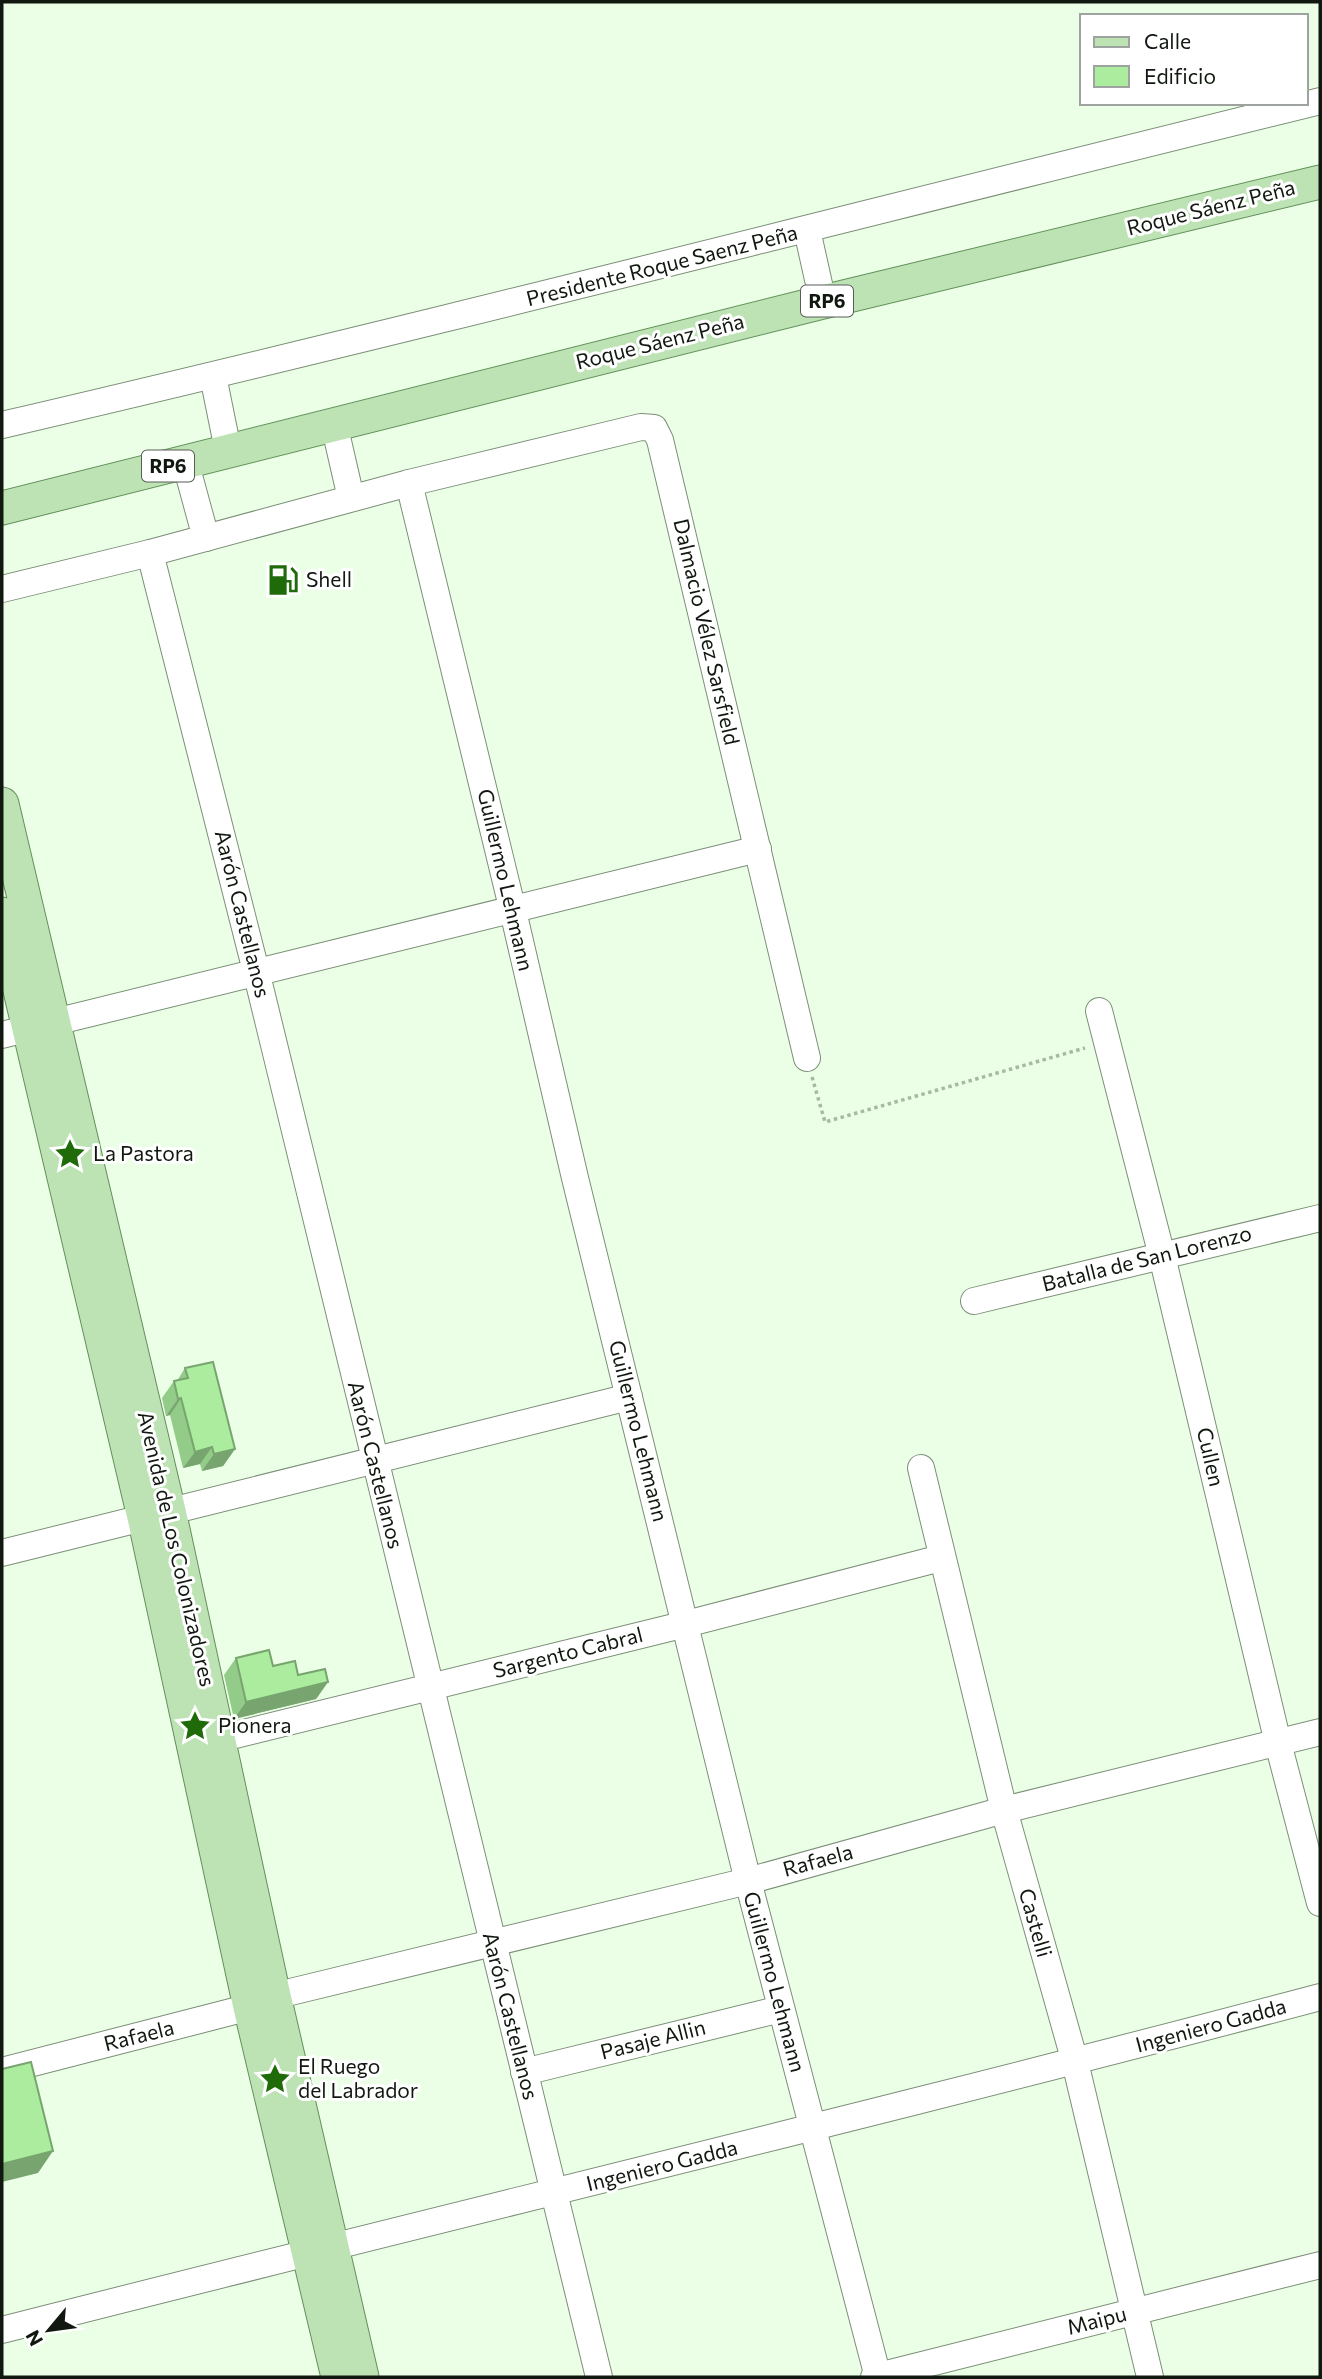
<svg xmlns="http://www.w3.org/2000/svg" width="1322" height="2379" viewBox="0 0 1322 2379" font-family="Commissioner,sans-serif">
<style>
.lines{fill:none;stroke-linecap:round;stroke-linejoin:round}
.minor-casing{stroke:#7c8f78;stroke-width:28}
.major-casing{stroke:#64905b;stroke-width:35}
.path{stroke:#a7b8a3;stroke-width:3.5;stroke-dasharray:3.5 3.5;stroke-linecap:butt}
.minor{stroke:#fff;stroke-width:26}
.major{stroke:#bde3b5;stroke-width:33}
.wall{fill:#93cb88}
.shaded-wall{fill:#78a56f}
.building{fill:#abec9e;stroke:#78a56f;stroke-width:2}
.labels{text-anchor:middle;stroke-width:6;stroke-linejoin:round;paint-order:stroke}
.shield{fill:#fff;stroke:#585d57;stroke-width:2}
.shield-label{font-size:19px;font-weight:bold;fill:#10180f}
.street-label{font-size:21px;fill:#10180f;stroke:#fff}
.poi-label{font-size:21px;fill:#10180f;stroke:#fff;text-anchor:start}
</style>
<rect width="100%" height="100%" fill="#eaffe5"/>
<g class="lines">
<defs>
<g id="minor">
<polyline points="807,230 823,302"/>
<polyline points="213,376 228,450"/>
<polyline points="334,424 351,498"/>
<path d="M2 425C443 322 881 209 1320 101"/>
<polyline points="185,461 206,538"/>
<polyline points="409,483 513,911 575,1178 748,1881 878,2377"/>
<polyline points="150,553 256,971 599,2377"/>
<polyline points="2,589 150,553 409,483 641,427 654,428 660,440 807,1058"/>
<polyline points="1099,1011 1162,1256 1278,1743 1320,1903"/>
<polyline points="2,1035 758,849"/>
<polyline points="974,1301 1320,1218"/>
<polyline points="921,1468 1004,1810 1075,2062 1150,2377"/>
<polyline points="2,1553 629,1397"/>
<polyline points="199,1744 686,1624 941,1558"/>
<polyline points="2,2071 250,2007 274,1996 748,1881 1004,1810 1320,1732"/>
<polyline points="524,2072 781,2009"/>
<path d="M2 2330C441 2218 882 2113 1320 1997"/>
<polyline points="874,2377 1320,2265"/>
</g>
<g id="major">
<polyline points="2,508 823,302 1320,182"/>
<polyline points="2,804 169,1511 274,1996 362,2377"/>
<polyline points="2,914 144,1517 250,2007 338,2377"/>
</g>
</defs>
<use href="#minor" class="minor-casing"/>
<use href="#major" class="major-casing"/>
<polyline class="path" points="812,1077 825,1122 1085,1048"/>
<use href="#minor" class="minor"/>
<use href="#major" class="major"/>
</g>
<g class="wall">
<polygon points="185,1368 235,1449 223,1466 202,1471 200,1464 183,1468 170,1415 166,1416 162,1398 174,1381 177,1381"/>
<polygon points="236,1658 273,1666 298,1675 328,1682 316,1699 234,1719 224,1675"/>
</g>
<g class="shaded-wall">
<polygon points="181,1398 170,1415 166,1416 178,1399"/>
<polygon points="212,1447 200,1464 183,1468 195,1452"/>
<polygon points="235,1449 223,1466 202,1471 214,1454"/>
<polygon points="328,1682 316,1699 234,1719 246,1702"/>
<polygon points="53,2151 38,2173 2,2182 2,2164"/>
</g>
<g class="building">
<polygon points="213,1362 235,1449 214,1454 212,1447 195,1452 181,1398 178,1399 174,1381 188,1378 185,1368"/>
<polygon points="269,1650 273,1666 295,1661 298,1675 325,1669 328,1682 246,1702 236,1658"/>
<polygon points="31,2062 53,2151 2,2164 2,2069"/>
</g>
<defs>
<symbol id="fuel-bare" viewBox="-9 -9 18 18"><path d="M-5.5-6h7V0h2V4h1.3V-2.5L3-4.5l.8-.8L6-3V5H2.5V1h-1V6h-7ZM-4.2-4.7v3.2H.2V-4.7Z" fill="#1f6a09" stroke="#fff" stroke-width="2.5" paint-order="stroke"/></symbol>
<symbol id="sight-bare" viewBox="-9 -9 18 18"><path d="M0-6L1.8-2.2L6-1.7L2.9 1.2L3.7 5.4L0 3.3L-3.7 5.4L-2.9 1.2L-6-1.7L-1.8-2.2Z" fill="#1f6a09" stroke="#fff" stroke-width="2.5" paint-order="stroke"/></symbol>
</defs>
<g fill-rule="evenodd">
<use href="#fuel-bare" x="261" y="558" width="44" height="44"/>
<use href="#sight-bare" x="48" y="1132" width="44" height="44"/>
<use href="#sight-bare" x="173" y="1704" width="44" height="44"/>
<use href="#sight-bare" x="253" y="2057" width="44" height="44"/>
</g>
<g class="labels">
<g class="shield">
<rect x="801" y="285.5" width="52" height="31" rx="5"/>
<rect x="142" y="450.5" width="52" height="31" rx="5"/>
</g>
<g class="shield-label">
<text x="827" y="308">RP6</text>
<text x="168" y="473">RP6</text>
</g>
<g class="street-label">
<text transform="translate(1211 208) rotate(-14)" y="7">Roque Sáenz Peña</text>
<text transform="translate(662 266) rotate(-14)" y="7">Presidente Roque Saenz Peña</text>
<text transform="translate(660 342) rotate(-14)" y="7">Roque Sáenz Peña</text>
<text transform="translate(706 632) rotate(77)" y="7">Dalmacio Vélez Sarsfield</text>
<text transform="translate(505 880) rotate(77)" y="7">Guillermo Lehmann</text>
<text transform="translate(242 914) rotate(76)" y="7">Aarón Castellanos</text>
<text transform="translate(1147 1259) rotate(-14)" y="7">Batalla de San Lorenzo</text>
<text transform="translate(638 1431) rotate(76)" y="7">Guillermo Lehmann</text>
<text transform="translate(1210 1457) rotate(77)" y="7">Cullen</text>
<text transform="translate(375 1465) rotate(76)" y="7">Aarón Castellanos</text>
<text transform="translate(176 1549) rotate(77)" y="7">Avenida de Los Colonizadores</text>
<text transform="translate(568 1653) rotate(-14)" y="7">Sargento Cabral</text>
<text transform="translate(818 1861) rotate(-15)" y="7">Rafaela</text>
<text transform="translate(1035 1923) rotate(74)" y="7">Castelli</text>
<text transform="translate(774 1982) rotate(75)" y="7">Guillermo Lehmann</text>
<text transform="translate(510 2016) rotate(76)" y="7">Aarón Castellanos</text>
<text transform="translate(1211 2026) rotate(-15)" y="7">Ingeniero Gadda</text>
<text transform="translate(139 2036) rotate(-14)" y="7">Rafaela</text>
<text transform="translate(653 2040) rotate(-14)" y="7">Pasaje Allin</text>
<text transform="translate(662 2166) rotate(-14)" y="7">Ingeniero Gadda</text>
<text transform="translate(1097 2321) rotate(-14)" y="7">Maipu</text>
</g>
<g class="poi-label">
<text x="306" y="587">Shell</text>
<text x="93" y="1161">La Pastora</text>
<text x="218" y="1733">Pionera</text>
<text x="298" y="2074">El Ruego<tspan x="298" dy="24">del Labrador</tspan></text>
</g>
</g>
<rect width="1322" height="2379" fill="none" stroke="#10180f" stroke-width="7"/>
<rect x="1080" y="14" width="228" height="91" fill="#ffffff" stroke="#9fa39f" stroke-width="2"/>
<rect x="1094" y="37" width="35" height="10" fill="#bde3b5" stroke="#9fa39f" stroke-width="2"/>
<text x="1144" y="49" font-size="21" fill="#10180f">Calle</text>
<rect x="1094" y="66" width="35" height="21" fill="#abec9e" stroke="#9fa39f" stroke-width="2"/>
<text x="1144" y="84" font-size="21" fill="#10180f">Edificio</text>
<g transform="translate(49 2330) rotate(241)" stroke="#ffffff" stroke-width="5" paint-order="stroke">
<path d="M0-5L12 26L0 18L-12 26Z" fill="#10180f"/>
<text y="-10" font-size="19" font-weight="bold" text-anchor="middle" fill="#10180f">N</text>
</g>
</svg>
